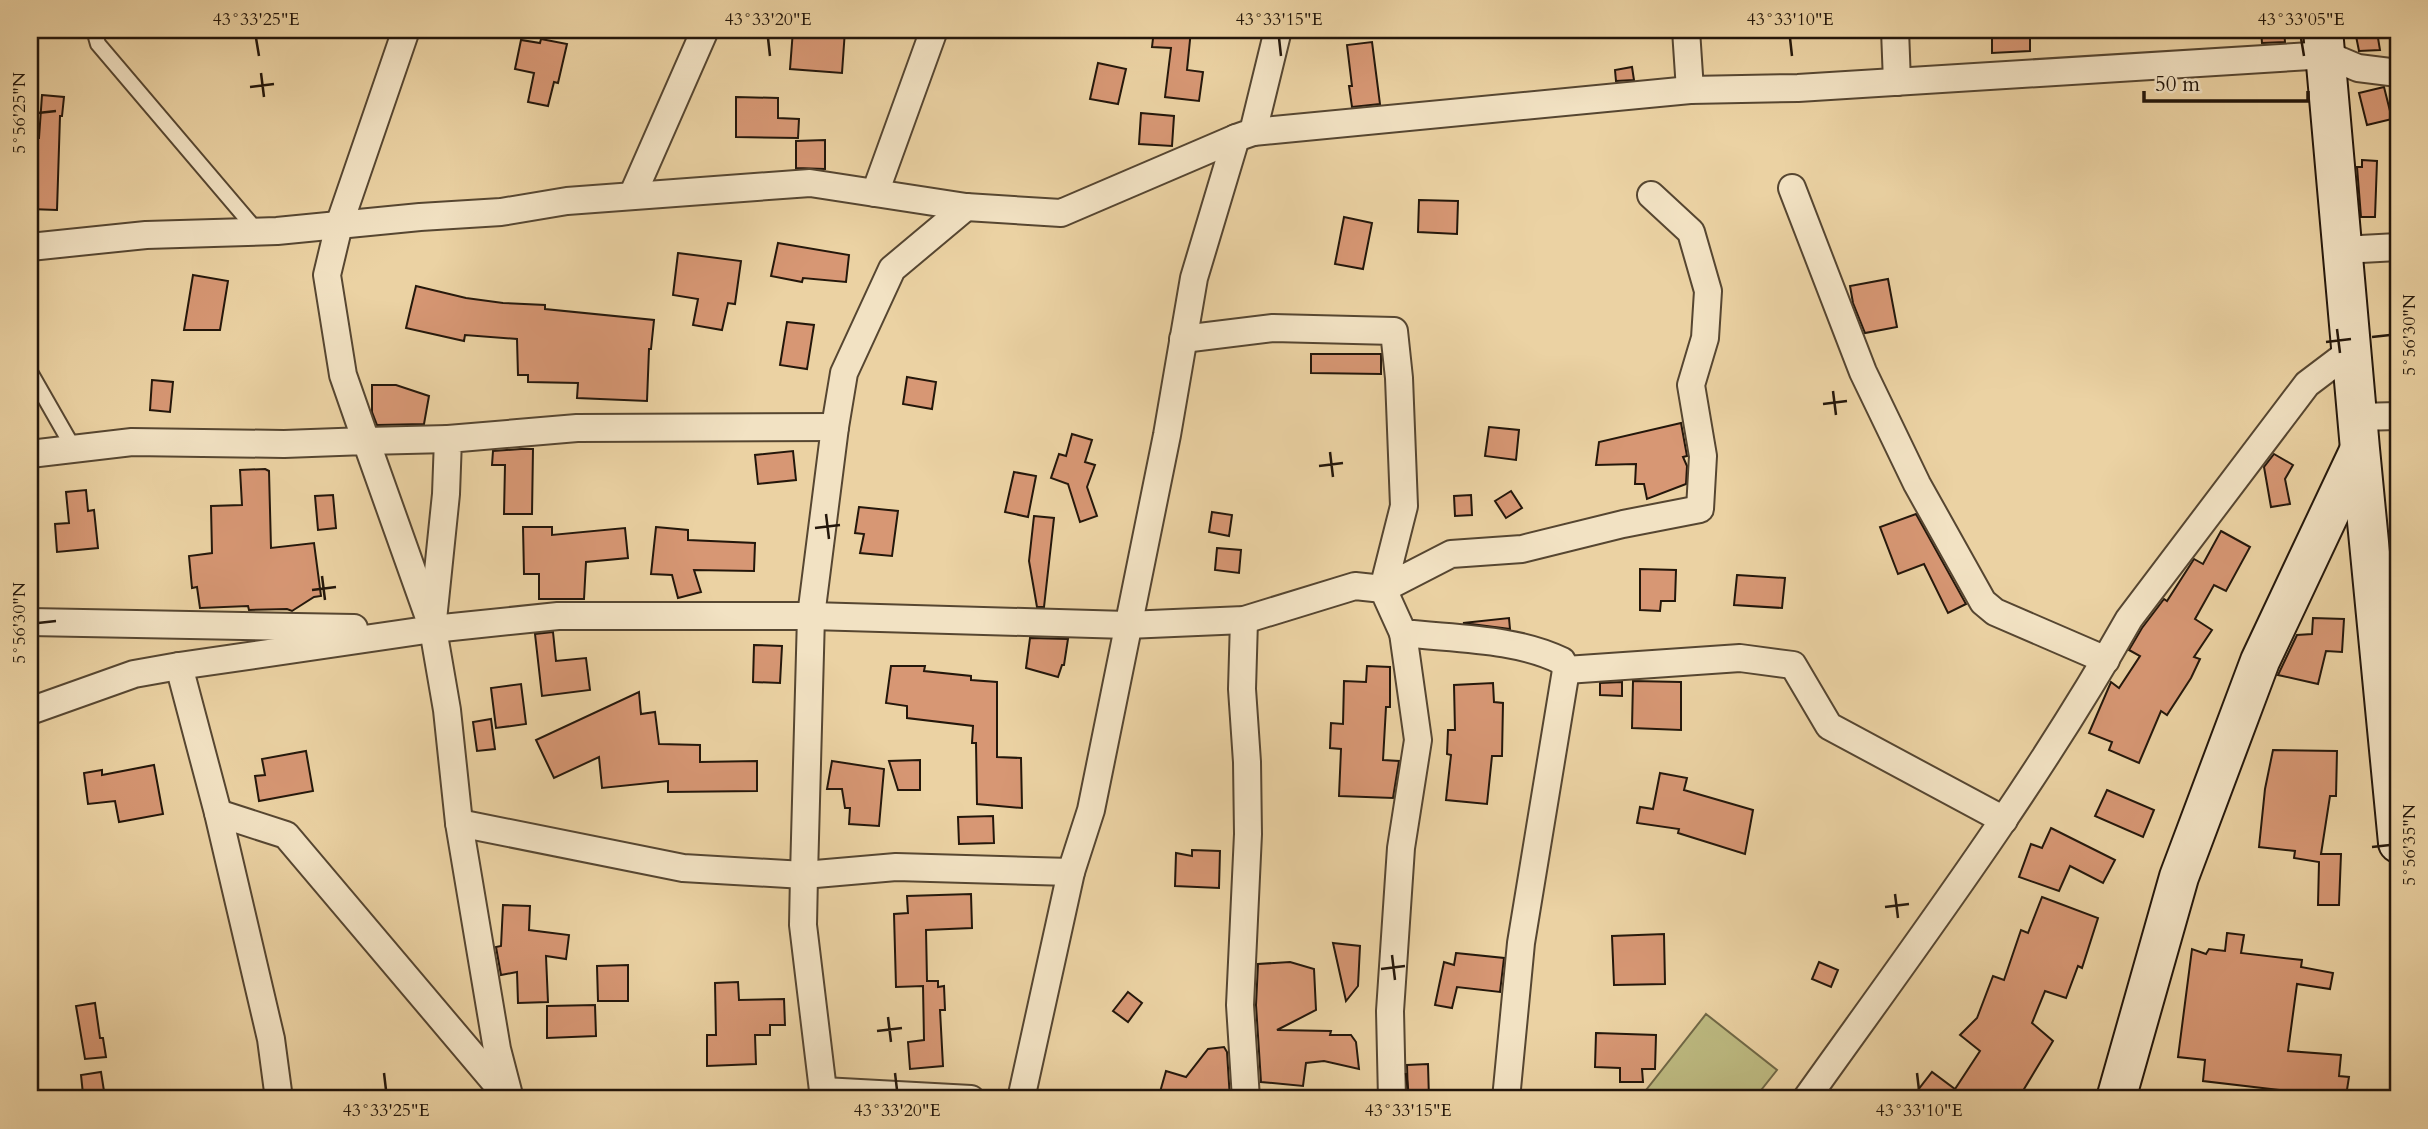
<svg xmlns="http://www.w3.org/2000/svg" width="2428" height="1129" viewBox="0 0 2428 1129" font-family="Cardo,serif">
<style>
.green{fill:#bdba81;stroke:#706846;stroke-width:2}
.building{fill:#d79774;stroke:#24170b;stroke-width:2}
.lines{fill:none;stroke-linecap:round;stroke-linejoin:round}
.lane-casing{stroke:#564631;stroke-width:18}
.street-casing{stroke:#564631;stroke-width:30}
.secondary-casing{stroke:#24170b;stroke-width:42}
.lane{stroke:#f2e2c3;stroke-width:14}
.street{stroke:#f2e2c3;stroke-width:26}
.secondary{stroke:#f2e2c3;stroke-width:38}
.ticks{fill:none;stroke:#24170b;stroke-width:2.5}
.neatline{fill:none;stroke:#24170b;stroke-width:2.5}
.ticks-label{font-size:18px;text-anchor:middle;fill:#24170b}
</style>
<rect width="100%" height="100%" fill="#ebd2a3"/>
<filter id="stains"><feTurbulence type="fractalNoise" baseFrequency=".00286" numOctaves="4"/><feColorMatrix values="0 0 0 0 .2 0 0 0 0 .09 0 0 0 0 .02 0 0 0 .5 -.17"/></filter>
<radialGradient id="worn" r=".72"><stop offset=".6" stop-color="#630" stop-opacity="0"/><stop offset="1" stop-color="#630" stop-opacity=".3"/></radialGradient>
<polygon class="green" points="1706,1014 1777,1070 1754,1099 1639,1099"/>
<g class="building">
<polygon points="793,30 845,30 842,73 790,69"/>
<polygon points="1154,30 1191,30 1187,70 1203,72 1199,101 1165,97 1171,48 1152,47"/>
<polygon points="2261,30 2284,30 2285,42 2262,43"/>
<polygon points="2377,32 2380,50 2359,51 2356,36"/>
<polygon points="1992,33 2030,34 2030,51 1992,53"/>
<polygon points="541,39 567,44 558,83 554,82 548,106 528,102 534,73 515,69 521,40 540,43"/>
<polygon points="1372,42 1380,104 1352,107 1349,86 1352,86 1347,45"/>
<polygon points="1098,63 1126,69 1118,104 1090,99"/>
<polygon points="1632,67 1634,80 1616,81 1615,70"/>
<polygon points="2384,87 2392,119 2367,125 2359,93"/>
<polygon points="42,95 64,97 62,116 60,116 57,210 30,209 30,138 39,138"/>
<polygon points="736,97 778,98 778,118 799,119 798,138 736,137"/>
<polygon points="1141,113 1174,116 1172,146 1139,144"/>
<polygon points="825,140 825,169 796,168 796,141"/>
<polygon points="2362,160 2377,161 2375,217 2361,217 2357,167 2362,167"/>
<polygon points="1419,200 1458,201 1457,234 1418,232"/>
<polygon points="1344,217 1372,223 1363,269 1335,264"/>
<polygon points="778,243 849,255 846,282 803,278 802,282 771,276"/>
<polygon points="678,253 741,261 735,304 728,303 722,330 693,325 698,299 673,295"/>
<polygon points="193,275 228,281 220,330 184,330"/>
<polygon points="1888,279 1897,327 1865,333 1853,303 1850,286"/>
<polygon points="416,286 466,298 503,303 545,305 545,309 654,320 651,349 649,349 647,401 577,398 578,383 528,382 528,375 518,375 517,339 465,335 464,341 406,328"/>
<polygon points="787,322 814,325 807,369 780,365"/>
<polygon points="1311,354 1381,354 1381,374 1311,373"/>
<polygon points="907,377 936,382 932,409 903,404"/>
<polygon points="152,380 173,382 170,412 150,410"/>
<polygon points="372,385 396,385 429,396 424,424 377,425 372,412"/>
<polygon points="1681,423 1687,456 1683,457 1687,466 1686,484 1647,499 1644,484 1635,484 1636,464 1596,465 1599,442"/>
<polygon points="1489,427 1519,430 1516,460 1485,456"/>
<polygon points="1072,434 1092,440 1085,462 1095,465 1087,487 1097,516 1080,522 1068,484 1051,478 1059,454 1066,456"/>
<polygon points="521,449 533,449 532,514 504,514 505,465 492,465 493,451"/>
<polygon points="793,451 796,480 758,484 755,455"/>
<polygon points="2274,454 2293,465 2285,479 2290,504 2271,507 2264,467"/>
<polygon points="265,469 269,471 271,548 314,543 321,596 314,597 292,611 287,609 249,610 248,606 200,608 197,587 192,588 189,556 212,553 211,506 242,505 240,470"/>
<polygon points="1014,472 1036,476 1028,517 1005,512"/>
<polygon points="86,490 88,511 94,510 98,548 57,552 55,524 69,523 66,492"/>
<polygon points="1511,491 1522,508 1506,518 1495,501"/>
<polygon points="333,495 336,528 318,530 315,496"/>
<polygon points="1471,495 1472,515 1455,516 1454,496"/>
<polygon points="859,507 898,511 892,556 860,553 864,534 855,533"/>
<polygon points="1212,512 1232,515 1229,536 1209,532"/>
<polygon points="1916,514 1966,604 1948,613 1924,564 1898,574 1880,527"/>
<polygon points="1034,516 1054,518 1044,607 1037,607 1029,561"/>
<polygon points="523,527 552,527 552,535 625,528 628,558 586,562 584,599 539,599 539,574 524,574"/>
<polygon points="656,527 688,530 688,540 755,543 754,571 694,570 701,592 678,598 672,575 651,574"/>
<polygon points="2221,531 2250,547 2226,591 2214,585 2195,619 2212,630 2194,657 2200,659 2191,678 2167,715 2161,711 2139,763 2109,750 2112,742 2089,733 2111,682 2119,688 2140,656 2129,650 2142,628 2164,599 2167,601 2194,559 2203,564"/>
<polygon points="1217,548 1241,550 1239,573 1215,570"/>
<polygon points="1640,569 1676,570 1675,601 1661,601 1660,611 1640,610"/>
<polygon points="1737,575 1785,578 1782,608 1734,605"/>
<polygon points="1509,618 1510,629 1463,623"/>
<polygon points="2313,618 2344,619 2342,652 2326,651 2318,684 2278,675 2297,635 2312,634"/>
<polygon points="553,632 556,661 586,658 590,690 542,696 535,634"/>
<polygon points="1030,638 1068,639 1064,665 1062,665 1058,677 1026,668"/>
<polygon points="754,645 782,646 780,683 753,682"/>
<polygon points="891,666 925,666 924,671 971,676 971,680 997,682 997,757 1021,758 1022,808 977,804 976,743 972,743 973,726 907,718 907,706 886,703"/>
<polygon points="1367,666 1390,667 1390,707 1386,707 1383,760 1399,761 1393,798 1339,796 1341,749 1330,748 1331,723 1343,724 1344,681 1366,682"/>
<polygon points="1633,681 1681,682 1681,730 1632,728"/>
<polygon points="1622,682 1622,696 1600,695 1600,683"/>
<polygon points="1493,683 1494,702 1503,703 1502,756 1492,756 1487,804 1446,800 1451,755 1447,754 1448,730 1455,730 1454,685"/>
<polygon points="521,684 526,724 496,728 491,688"/>
<polygon points="639,692 641,714 655,712 659,744 700,745 700,762 757,761 757,791 668,792 668,781 602,788 599,757 554,778 536,740"/>
<polygon points="491,719 495,749 477,751 473,722"/>
<polygon points="2273,750 2337,751 2336,796 2330,796 2321,854 2341,854 2339,905 2318,905 2319,862 2294,858 2295,851 2259,847 2265,789"/>
<polygon points="306,751 313,791 259,801 255,776 265,775 262,759"/>
<polygon points="920,760 920,790 898,790 889,761"/>
<polygon points="832,761 884,769 879,826 849,824 850,808 845,808 842,789 827,789"/>
<polygon points="154,765 163,814 119,822 115,801 88,804 84,773 102,770 102,775"/>
<polygon points="1660,773 1687,778 1684,790 1753,810 1745,854 1678,833 1679,829 1637,823 1640,807 1653,809"/>
<polygon points="2107,790 2154,810 2143,837 2095,816"/>
<polygon points="993,816 994,843 959,844 958,817"/>
<polygon points="2051,828 2115,860 2103,883 2070,866 2059,891 2019,877 2031,844 2042,848"/>
<polygon points="1192,850 1220,851 1219,888 1175,886 1176,853 1192,856"/>
<polygon points="971,894 972,928 926,930 927,981 938,981 938,987 944,986 945,1010 940,1010 943,1066 910,1069 908,1042 924,1040 923,986 896,987 894,914 908,913 907,896"/>
<polygon points="2042,897 2098,918 2082,968 2078,966 2066,998 2045,991 2032,1023 2053,1041 2018,1099 1911,1099 1932,1072 1955,1089 1980,1051 1960,1035 1977,1018 1993,976 2004,980 2021,930 2028,933"/>
<polygon points="503,905 530,906 529,930 569,935 566,959 546,956 548,1002 518,1003 517,972 501,975 496,947 501,946"/>
<polygon points="2227,933 2244,935 2241,953 2302,960 2301,967 2333,973 2330,989 2297,984 2288,1051 2341,1055 2339,1076 2349,1077 2346,1096 2307,1090 2306,1093 2203,1081 2205,1060 2178,1057 2192,949 2206,954 2209,949 2225,951"/>
<polygon points="1664,934 1665,984 1614,985 1612,936"/>
<polygon points="1333,943 1360,946 1358,986 1346,1001"/>
<polygon points="1456,953 1504,958 1500,992 1457,987 1452,1008 1435,1005 1444,962 1454,965"/>
<polygon points="1290,962 1314,969 1316,1010 1277,1030 1331,1031 1330,1035 1351,1035 1356,1042 1359,1069 1324,1061 1306,1063 1303,1086 1261,1082 1256,1005 1258,964"/>
<polygon points="1819,962 1838,970 1831,987 1812,979"/>
<polygon points="628,965 628,1001 598,1001 597,966"/>
<polygon points="738,982 739,1000 784,999 785,1025 770,1025 770,1035 755,1035 756,1064 707,1066 707,1035 716,1035 715,983"/>
<polygon points="1128,992 1142,1003 1128,1022 1113,1011"/>
<polygon points="95,1003 100,1038 103,1038 106,1057 85,1059 76,1006"/>
<polygon points="595,1005 596,1036 547,1038 547,1006"/>
<polygon points="1596,1033 1656,1035 1655,1069 1642,1069 1643,1082 1620,1082 1620,1068 1595,1067"/>
<polygon points="1224,1047 1227,1052 1230,1099 1158,1099 1166,1071 1186,1077 1208,1049"/>
<polygon points="1428,1064 1429,1099 1408,1099 1407,1065"/>
<polygon points="101,1072 104,1091 83,1094 81,1075"/>
</g>
<g class="lines">
<defs>
<g id="lane">
<polyline points="94,30 98,44 257,231"/>
<polyline points="30,372 74,449"/>
</g>
<g id="street">
<polyline points="406,30 339,225 327,275 343,375 366,441 448,439"/>
<polyline points="1686,30 1690,90"/>
<polyline points="1895,30 1897,82"/>
<polyline points="1253,132 1690,90 1798,88 2327,55 2358,68 2398,73"/>
<polyline points="1792,188 1863,372 1917,484 1983,602 1995,612 2106,660"/>
<polyline points="875,193 934,30"/>
<polyline points="632,196 705,30"/>
<polyline points="30,247 146,235 277,231 420,217 501,212 567,201 810,183 966,207 1061,213 1236,138"/>
<polyline points="2342,250 2398,247"/>
<polyline points="1183,339 1273,328 1394,331 1399,378 1404,506 1383,589 1451,554 1522,549 1623,524 1700,509 1703,456 1691,385 1705,338 1708,291 1691,232 1651,195"/>
<polyline points="2357,417 2398,416"/>
<polyline points="30,454 132,442 284,444 366,441 433,629 447,710 459,823 497,1049 510,1099"/>
<polyline points="433,620 446,494 448,439 577,428 835,427"/>
<polyline points="1244,620 1242,689 1247,762 1248,834 1240,1005 1246,1099"/>
<polyline points="30,622 354,628"/>
<polyline points="179,666 218,813 271,1039 279,1099"/>
<polyline points="1566,670 1740,658 1793,665 1829,726 2004,820"/>
<path d="M30 711 134 674 179 666 433 629 558 616H811L1127 625 1244 620 1355 586 1383 589 1403 633C1454 639 1516 638 1562 661L1566 670 1521 943 1506 1099"/>
<polyline points="218,813 286,835 506,1095"/>
<polyline points="459,823 683,868 804,875 896,867 1071,872"/>
<polyline points="823,1091 971,1099"/>
<polyline points="824,1099 803,925 804,875 811,616 835,427 844,373 892,269 966,207"/>
<polyline points="1021,1099 1071,872 1091,810 1167,435 1194,278 1236,138 1253,132 1278,30"/>
<polyline points="1392,1099 1390,1011 1401,848 1418,740 1403,633"/>
<path d="M1806 1099C1918 942 2034 787 2129 619L2307 384 2352 350"/>
</g>
<g id="secondary">
<polyline points="2323,30 2360,449 2398,843"/>
<polyline points="2116,1099 2179,877 2260,661 2359,451"/>
</g>
</defs>
<use href="#lane" class="lane-casing"/>
<use href="#street" class="street-casing"/>
<use href="#secondary" class="secondary-casing"/>
<use href="#lane" class="lane"/>
<use href="#street" class="street"/>
<use href="#secondary" class="secondary"/>
</g>
<path class="ticks" d="M256 38 259 56M768 38 770 56M1279 38 1281 56M1790 38 1792 56M2301 38 2304 56M261 73 264 97M250 87 274 84M38 113 56 111M2337 329 2340 353M2372 337 2390 335M2326 342 2351 339M1833 391 1836 415M1823 404 1847 401M1330 452 1333 477M1319 466 1343 463M826 514 829 539M815 528 840 525M322 576 325 600M312 590 336 587M38 623 56 621M2372 847 2390 845M1895 894 1898 918M1885 907 1909 904M1392 955 1395 980M1381 969 1405 966M888 1017 891 1042M877 1031 902 1028M384 1073 386 1090M895 1073 897 1090M1406 1073 1408 1090M1917 1073 1919 1090"/>
<rect width="2428" height="1129" fill="none" stroke="#ebd2a3" stroke-width="77"/>
<path d="M2144 91v10h164v-10" fill="none" stroke="#24170b" stroke-width="3.5"/>
<text x="2155" y="91" font-size="21" fill="#24170b" stroke="#f2e2c3" stroke-width="5" paint-order="stroke">50 m</text>
<rect x="38" y="38" width="2352" height="1052" class="neatline"/>
<g class="ticks-label">
<text x="256" y="25">43°33'25"E</text>
<text x="768" y="25">43°33'20"E</text>
<text x="1279" y="25">43°33'15"E</text>
<text x="1790" y="25">43°33'10"E</text>
<text x="2301" y="25">43°33'05"E</text>
<text transform="translate(19 113) rotate(-90)" y="6">5°56'25"N</text>
<text transform="translate(2409 335) rotate(-90)" y="6">5°56'30"N</text>
<text transform="translate(19 623) rotate(-90)" y="6">5°56'30"N</text>
<text transform="translate(2409 845) rotate(-90)" y="6">5°56'35"N</text>
<text x="386" y="1116">43°33'25"E</text>
<text x="897" y="1116">43°33'20"E</text>
<text x="1408" y="1116">43°33'15"E</text>
<text x="1919" y="1116">43°33'10"E</text>
</g>
<rect width="100%" height="100%" filter="url(#stains)"/>
<rect width="100%" height="100%" fill="url(#worn)"/>
</svg>
